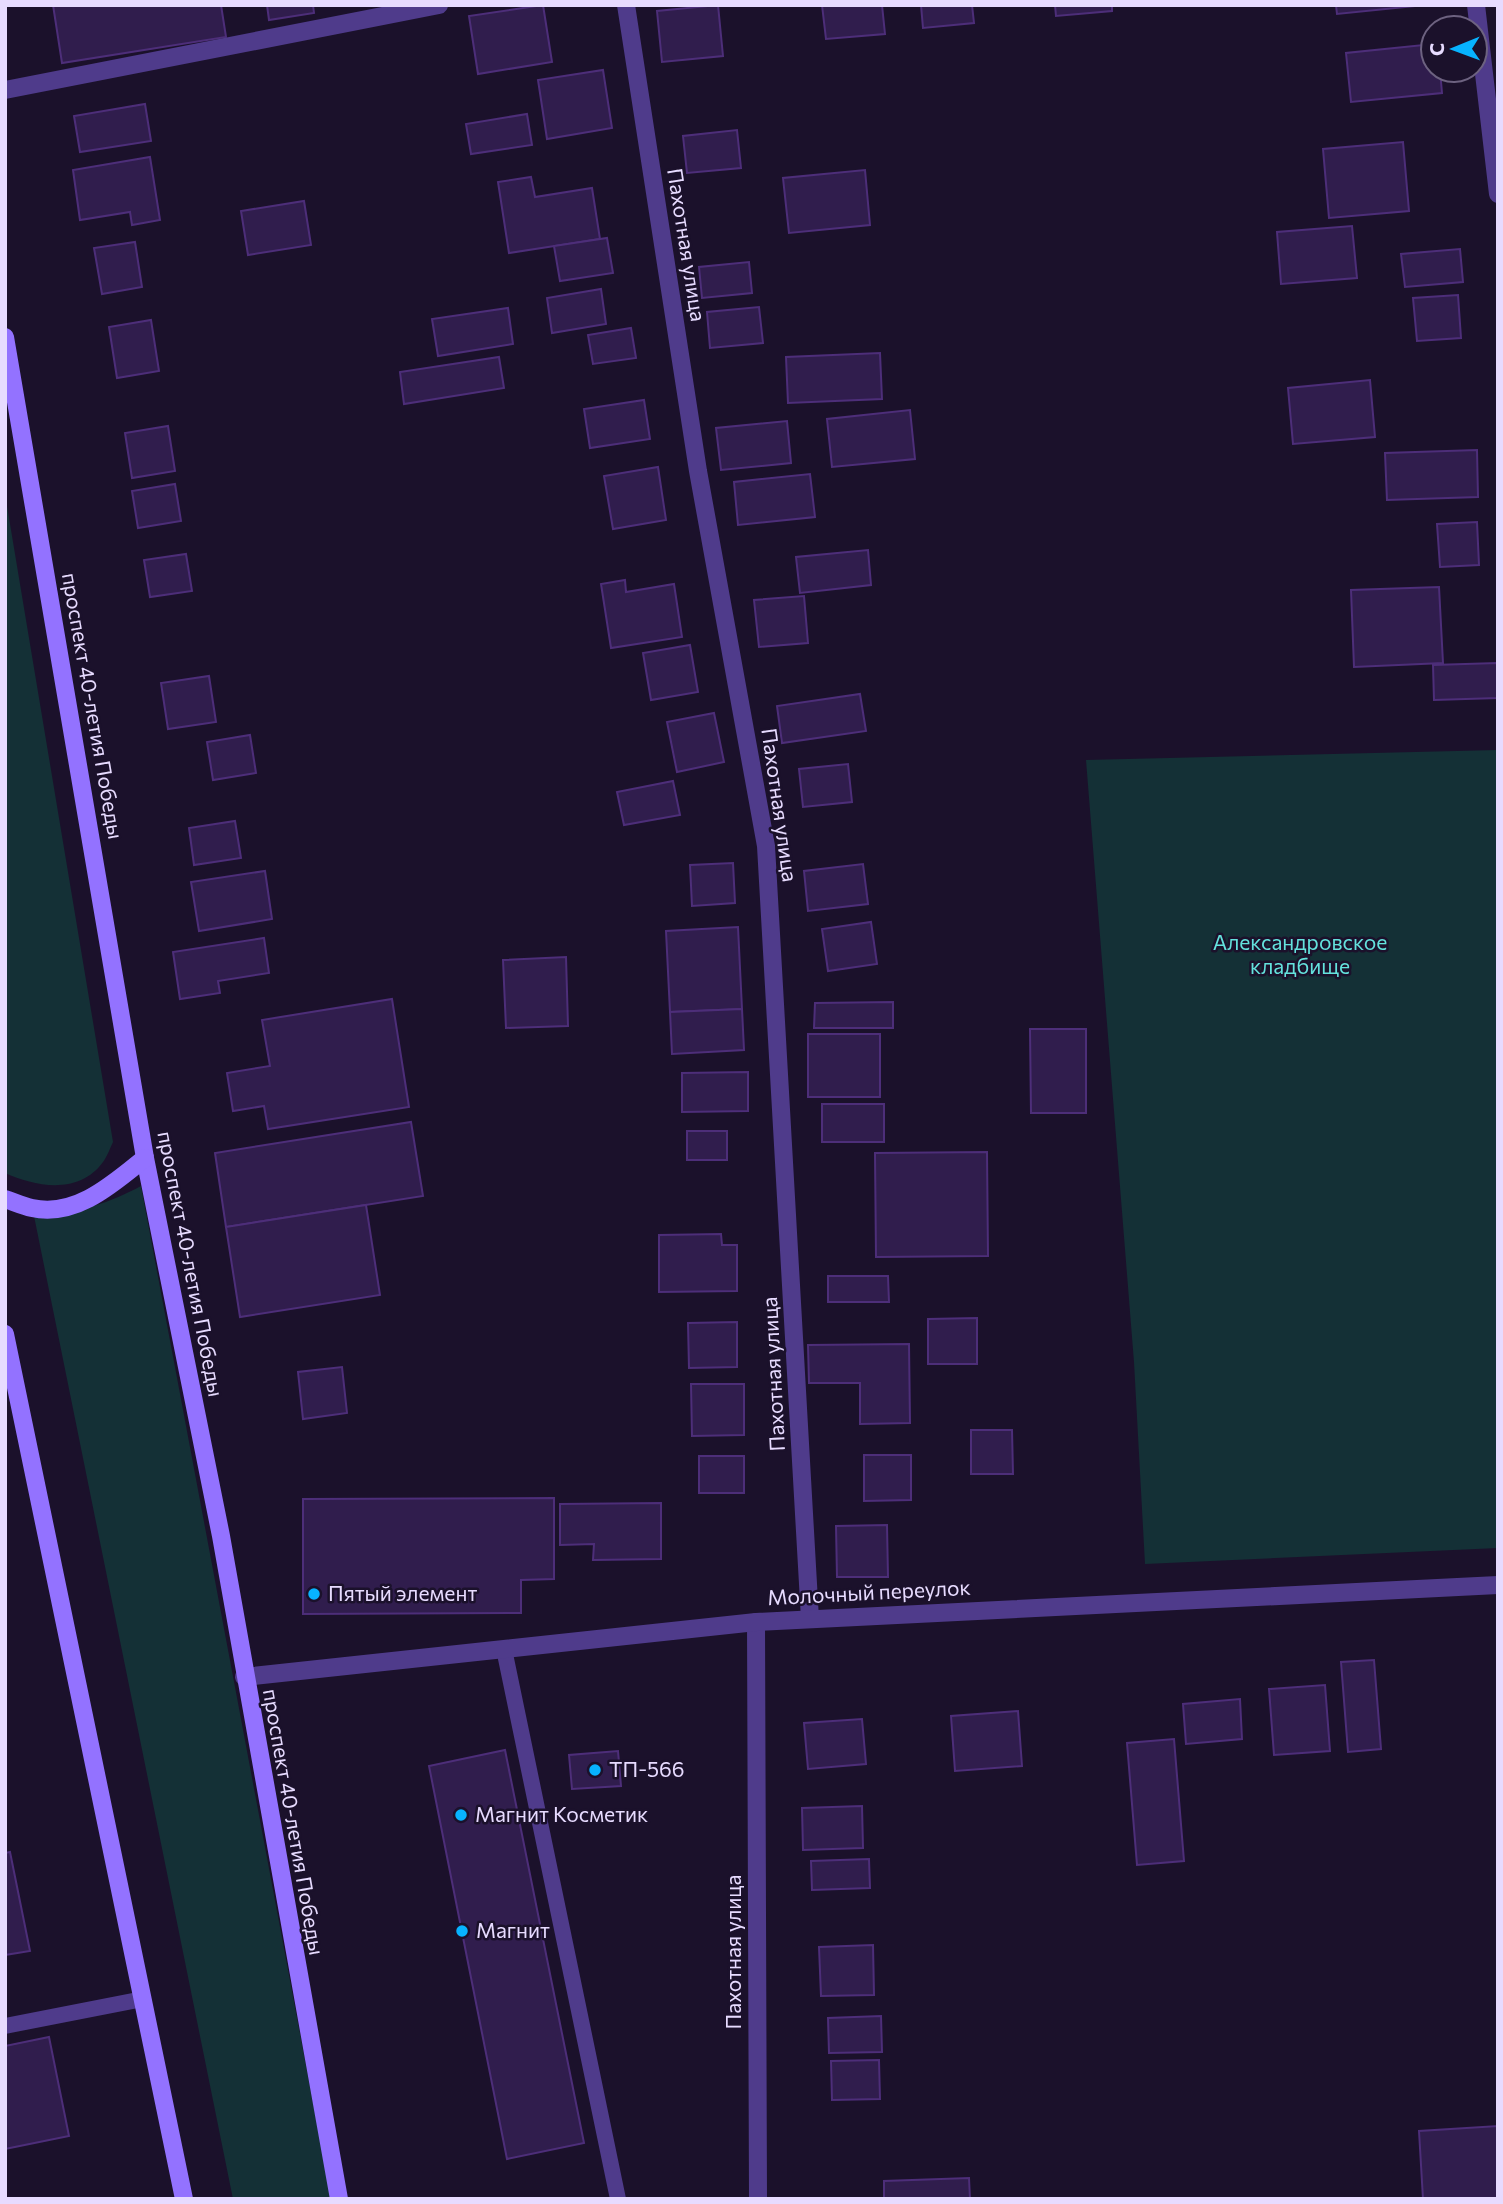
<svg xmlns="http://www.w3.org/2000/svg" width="1503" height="2204" viewBox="0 0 1503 2204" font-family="Commissioner,sans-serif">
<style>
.green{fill:#143036}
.building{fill:#301d4d;stroke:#4d2e79;stroke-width:2}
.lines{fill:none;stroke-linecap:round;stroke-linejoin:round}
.lane{stroke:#4f3b8b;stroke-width:16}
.street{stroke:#4f3b8b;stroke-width:18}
.secondary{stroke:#9372ff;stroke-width:18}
.poi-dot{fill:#07b3ff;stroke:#1b112b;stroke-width:2.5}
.labels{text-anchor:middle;stroke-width:5;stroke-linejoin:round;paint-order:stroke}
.street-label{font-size:21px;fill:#e7dbff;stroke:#1b112b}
.park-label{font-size:21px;fill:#64e2dd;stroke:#1b112b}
.poi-label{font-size:21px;fill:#e7dbff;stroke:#1b112b;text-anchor:start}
</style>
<rect width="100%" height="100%" fill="#1b112b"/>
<g class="green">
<path d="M5 494 113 1142C110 1148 107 1157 103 1162 79 1195 36 1187 5 1173Z"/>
<polygon points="1498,750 1498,1548 1145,1564 1134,1362 1086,760"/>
<path d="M141 1186 331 2199H233L33 1211C76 1214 103 1206 141 1186Z"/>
</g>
<g class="building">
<polygon points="53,5 221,5 226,37 62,63"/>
<polygon points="267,5 313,5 314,13 269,20"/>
<polygon points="543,5 552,62 478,74 469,16"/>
<polygon points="718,5 723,56 662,62 657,11"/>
<polygon points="822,5 882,5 885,34 826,39"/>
<polygon points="921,5 972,5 974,23 923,28"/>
<polygon points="1055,5 1112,5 1112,11 1056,16"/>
<polygon points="1336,5 1425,5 1337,14"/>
<polygon points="1433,44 1433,70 1440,70 1442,93 1351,102 1346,53"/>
<polygon points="603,70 612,128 547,139 538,80"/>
<polygon points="145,104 151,141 80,152 74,116"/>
<polygon points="527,114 532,145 471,154 466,124"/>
<polygon points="737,130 741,168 687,173 683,136"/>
<polygon points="1403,142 1409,211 1329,218 1323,149"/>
<polygon points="150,157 160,220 132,225 130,212 80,220 73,170"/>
<polygon points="865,170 870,225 789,233 783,178"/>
<polygon points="531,177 535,197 592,188 600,239 509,253 498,182"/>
<polygon points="304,201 311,245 248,255 241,211"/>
<polygon points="1352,226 1357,278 1281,284 1277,232"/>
<polygon points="607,238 613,273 560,281 554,246"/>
<polygon points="135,242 142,287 102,294 94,248"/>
<polygon points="1460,249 1463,282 1405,287 1401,254"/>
<polygon points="749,262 752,293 702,298 699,267"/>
<polygon points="601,289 606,324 552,333 547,298"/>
<polygon points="1458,295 1461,338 1417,341 1413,298"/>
<polygon points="759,307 763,343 710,348 707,312"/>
<polygon points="508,308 513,344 438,356 432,319"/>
<polygon points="151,320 159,371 117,378 109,327"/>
<polygon points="631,328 636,358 593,364 588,335"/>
<polygon points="880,353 882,399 788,403 786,357"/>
<polygon points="499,357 504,388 404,404 400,372"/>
<polygon points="1370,380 1375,437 1293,444 1288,388"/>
<polygon points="644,400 650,439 590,448 584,409"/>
<polygon points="910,410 915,459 832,467 827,419"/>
<polygon points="787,421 791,463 721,470 716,428"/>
<polygon points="168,426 175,471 132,478 125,433"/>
<polygon points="1477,450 1478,497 1387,500 1385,453"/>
<polygon points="658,467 666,520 613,529 604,476"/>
<polygon points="810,474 815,517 738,525 734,482"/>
<polygon points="175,484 181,521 138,528 132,491"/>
<polygon points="1477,522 1479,565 1440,567 1437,524"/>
<polygon points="868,550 871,585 800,593 796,557"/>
<polygon points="186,554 192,591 150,597 144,560"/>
<polygon points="625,580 626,592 674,584 682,637 611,648 601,584"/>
<polygon points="1439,587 1443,663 1354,667 1351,590"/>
<polygon points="804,596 808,643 759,647 754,600"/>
<polygon points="690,645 698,692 651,700 643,653"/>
<polygon points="1497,663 1498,698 1434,700 1433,665"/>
<polygon points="209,676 216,722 168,729 161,683"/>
<polygon points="860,694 866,731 782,743 777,706"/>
<polygon points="714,713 724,762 677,772 667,722"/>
<polygon points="250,735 256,773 213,780 207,742"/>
<polygon points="848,764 852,802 803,807 799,769"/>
<polygon points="673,781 680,815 624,825 617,792"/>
<polygon points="235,821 241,858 194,865 189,828"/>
<polygon points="733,863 735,903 692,906 690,865"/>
<polygon points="863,864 868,904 808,911 804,871"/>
<polygon points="265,871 272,919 199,931 191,882"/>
<polygon points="871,922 877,964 828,971 822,929"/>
<polygon points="738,927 742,1009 670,1012 666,931"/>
<polygon points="264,938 269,973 218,981 220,993 180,999 173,952"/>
<polygon points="566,957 568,1026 506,1028 503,960"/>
<polygon points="392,999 409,1107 268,1129 264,1106 233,1111 227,1073 270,1066 262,1020"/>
<polygon points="893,1002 893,1028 814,1028 815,1003"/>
<polygon points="742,1009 744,1050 672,1054 670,1012"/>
<polygon points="1030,1029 1086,1029 1086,1113 1031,1113"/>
<rect x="808" y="1034" width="72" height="63"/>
<polygon points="748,1072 748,1111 682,1112 682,1073"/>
<rect x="822" y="1104" width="62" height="38"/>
<polygon points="411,1122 423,1196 226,1227 215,1153"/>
<rect x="687" y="1131" width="40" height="29"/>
<polygon points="987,1152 988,1256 876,1257 875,1153"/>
<polygon points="366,1205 380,1295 240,1317 226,1227"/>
<polygon points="721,1234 722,1245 737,1245 737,1291 659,1292 659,1235"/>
<polygon points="828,1276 888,1276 889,1302 828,1302"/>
<polygon points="977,1318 977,1364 928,1364 928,1319"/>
<polygon points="737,1322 737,1367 689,1368 688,1323"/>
<polygon points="909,1344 910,1423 860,1424 860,1383 809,1383 808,1345"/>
<polygon points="342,1367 347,1413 303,1419 298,1372"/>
<polygon points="691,1384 744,1384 744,1435 692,1436"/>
<polygon points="971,1430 1012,1430 1013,1474 971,1474"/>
<polygon points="864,1455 911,1455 911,1500 864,1501"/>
<rect x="699" y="1456" width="45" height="37"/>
<polygon points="554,1498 554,1579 521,1580 521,1613 303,1614 303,1499"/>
<polygon points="661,1503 661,1559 593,1560 594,1544 560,1545 560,1504"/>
<polygon points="887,1525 888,1577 837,1577 836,1526"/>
<polygon points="1374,1660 1381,1749 1348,1752 1341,1662"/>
<polygon points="1325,1685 1330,1751 1274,1755 1269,1689"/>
<polygon points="1240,1699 1242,1739 1186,1744 1183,1704"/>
<polygon points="1018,1711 1022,1766 955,1771 951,1716"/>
<polygon points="862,1719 866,1764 808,1769 804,1723"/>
<polygon points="1174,1739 1184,1861 1137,1865 1127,1743"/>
<polygon points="505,1750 584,2143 507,2159 429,1766"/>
<polygon points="618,1751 621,1786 572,1789 569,1755"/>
<polygon points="862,1806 863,1848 803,1850 802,1808"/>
<polygon points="10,1852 30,1951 5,1955 5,1853"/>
<polygon points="869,1859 870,1888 812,1890 811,1861"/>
<polygon points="873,1945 874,1995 821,1996 819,1947"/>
<polygon points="881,2016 882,2052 829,2053 828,2018"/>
<polygon points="49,2037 69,2136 5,2149 5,2046"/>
<polygon points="879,2060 880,2099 832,2100 831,2061"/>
<polygon points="1498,2126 1498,2198 1423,2199 1419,2131"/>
<polygon points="969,2178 970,2199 884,2199 884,2181"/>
</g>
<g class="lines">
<g class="lane">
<polyline points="504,1649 618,2199"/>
<polyline points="5,2026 143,1999"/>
</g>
<g class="street">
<polyline points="626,5 698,471 766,846 810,1619"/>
<polyline points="1476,5 1498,194"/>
<polyline points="5,90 439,5"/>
<polyline points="756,1622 758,2199"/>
<polyline points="244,1677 756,1622 1498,1585"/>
</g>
<g class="secondary">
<polyline points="5,337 145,1158 221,1536 339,2199"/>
<path d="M5 1199C14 1202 23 1206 32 1208 76 1218 114 1183 145 1158"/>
<polyline points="5,1334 184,2199"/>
</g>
</g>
<g class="poi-dot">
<circle cx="314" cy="1594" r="7"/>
<circle cx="595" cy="1770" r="7"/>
<circle cx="461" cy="1815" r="7"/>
<circle cx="462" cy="1931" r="7"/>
</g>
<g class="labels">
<g class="street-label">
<text transform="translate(686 245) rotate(81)" y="7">Пахотная улица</text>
<text transform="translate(92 706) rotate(80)" y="7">проспект 40-летия Победы</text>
<text transform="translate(779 805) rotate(82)" y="7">Пахотная улица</text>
<text transform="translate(190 1264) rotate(79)" y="7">проспект 40-летия Победы</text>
<text transform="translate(774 1374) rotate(-93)" y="7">Пахотная улица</text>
<text transform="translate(869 1593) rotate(-3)" y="7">Молочный переулок</text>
<text transform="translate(293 1822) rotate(80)" y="7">проспект 40-летия Победы</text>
<text transform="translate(734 1952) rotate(-90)" y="7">Пахотная улица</text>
</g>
<g class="park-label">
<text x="1300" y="950">Александровское<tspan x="1300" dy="24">кладбище</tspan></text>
</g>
<g class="poi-label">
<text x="328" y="1601">Пятый элемент</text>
<text x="609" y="1777">ТП-566</text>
<text x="475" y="1822">Магнит Косметик</text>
<text x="476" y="1938">Магнит</text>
</g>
</g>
<rect width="1503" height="2204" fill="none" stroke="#e7dbff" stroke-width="14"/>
<g transform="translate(1454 49) rotate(269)"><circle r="33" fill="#1b112b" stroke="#6d6280" stroke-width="2"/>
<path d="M0-5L12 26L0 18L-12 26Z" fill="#07b3ff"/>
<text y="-10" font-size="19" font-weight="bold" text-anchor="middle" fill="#e7dbff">С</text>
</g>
</svg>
